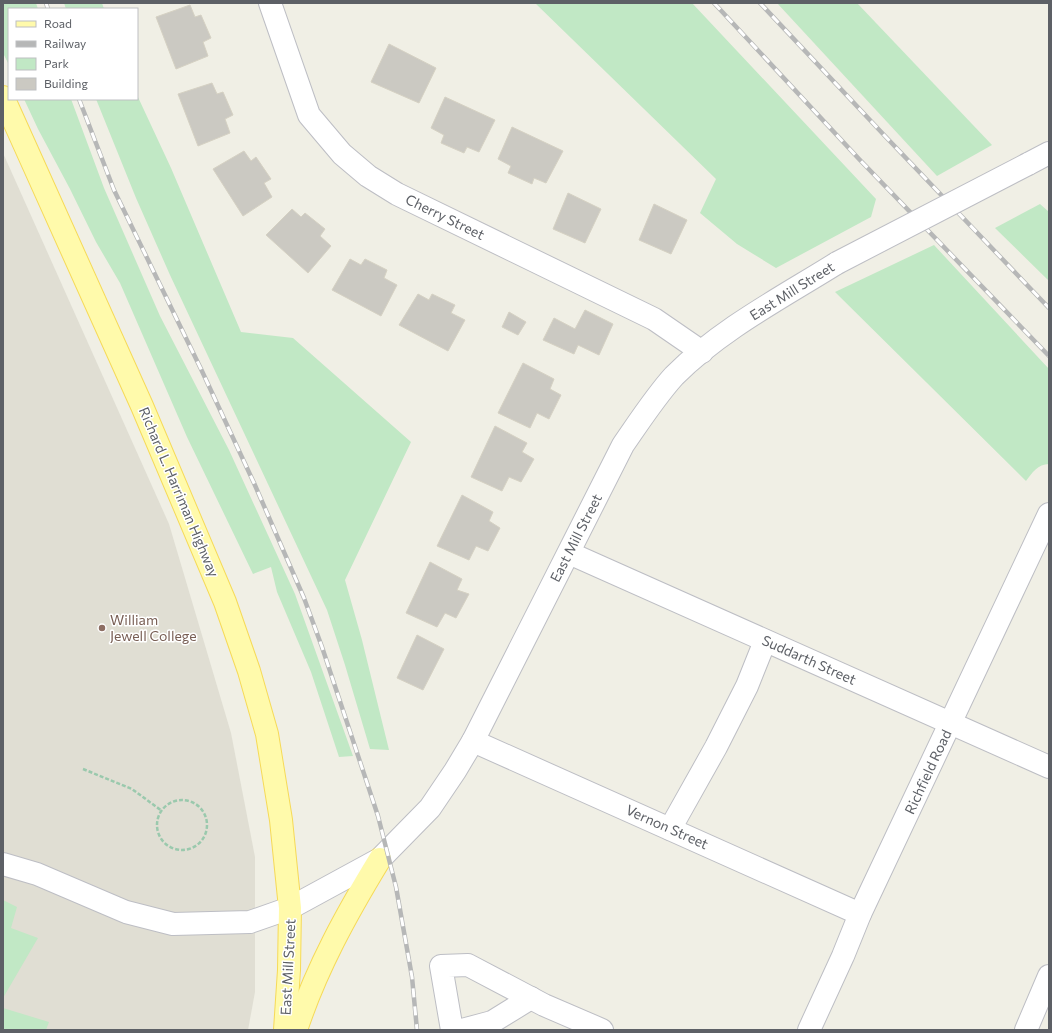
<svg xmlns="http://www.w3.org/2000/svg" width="1052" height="1033" viewBox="0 0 1052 1033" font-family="Commissioner,sans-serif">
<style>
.education{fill:#e0ded3}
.green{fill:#c1e8c5}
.building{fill:#cbc9c2;stroke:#d5d1c3}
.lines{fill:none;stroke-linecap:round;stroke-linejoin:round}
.minor-casing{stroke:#bdbec4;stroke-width:24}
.major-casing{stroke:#f6da58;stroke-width:24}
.path{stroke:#9ac9ad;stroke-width:2.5;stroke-dasharray:4 2;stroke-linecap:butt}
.minor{stroke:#fff;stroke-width:22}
.major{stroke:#fffaab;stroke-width:22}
.rail-casing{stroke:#b6b7b7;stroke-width:4.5}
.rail{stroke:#fff;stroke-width:3;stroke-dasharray:9;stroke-linecap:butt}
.minor-bridge-casing{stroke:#bdbec4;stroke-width:24;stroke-linecap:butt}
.minor-bridge{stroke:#fff;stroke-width:22}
.education-dot{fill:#8d6e63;stroke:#fff;stroke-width:1.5}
.labels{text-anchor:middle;stroke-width:3;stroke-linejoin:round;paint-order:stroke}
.street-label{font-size:14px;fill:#5d6066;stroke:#fff}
.education-label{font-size:14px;fill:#785e54;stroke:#fff;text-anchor:start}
</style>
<rect width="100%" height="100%" fill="#f0efe5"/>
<polygon class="education" points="3,153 169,524 231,733 255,857 255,992 248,1030 3,1030"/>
<g class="green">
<polygon points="3,3 36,3 38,9 9,9 9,65 3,53"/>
<polygon points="64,3 102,3 104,9 66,9"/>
<polygon points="535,3 692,3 876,199 871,217 776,268 737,244 700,213 716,179"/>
<polygon points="777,3 857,3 992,145 937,176"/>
<polygon points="137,95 171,168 241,332 293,338 411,442 345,580 362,640 389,750 370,749 345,665 327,610 170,275 136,198 96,99 137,99"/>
<polygon points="24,99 71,99 104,188 160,316 229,450 295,594 353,756 339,757 311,672 277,592 271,567 253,574 187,437 120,283 96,242 70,189 38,129"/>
<polygon points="1040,204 1049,212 1049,281 995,228"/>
<path d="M934 245 1049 369V464C1038 464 1032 473 1026 481L835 292Z"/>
<polygon points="3,900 17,907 11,928 38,938 3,998"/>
<polygon points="3,1008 49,1022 46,1030 3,1030"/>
</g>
<g class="building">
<polygon points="190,5 195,17 201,15 211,38 203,42 208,56 176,69 156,17"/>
<polygon points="389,44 436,68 419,103 371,82"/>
<polygon points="212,83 217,94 223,92 233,115 225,119 230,133 198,146 178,94"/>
<polygon points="445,97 495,120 479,152 467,147 464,153 441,143 444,135 431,128"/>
<polygon points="512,127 563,151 546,183 534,178 532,184 508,173 511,166 498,159"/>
<polygon points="244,151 251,161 256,157 271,179 264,183 272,197 243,216 213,169"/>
<polygon points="568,193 601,209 585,243 553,229"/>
<polygon points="654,204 687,220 671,254 639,240"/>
<polygon points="292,209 301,217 305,213 325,229 320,236 331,246 308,273 266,235"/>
<polygon points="350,259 361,265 365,259 387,270 384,278 397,285 381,316 332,290"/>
<polygon points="418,294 429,300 432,294 455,305 451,313 465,320 448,351 399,325"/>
<polygon points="585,310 613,324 599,355 578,345 574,354 543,340 554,318 575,329"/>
<polygon points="509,312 526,322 518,335 502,327"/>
<polygon points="523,363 554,379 550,389 561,395 549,419 537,413 530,428 498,413"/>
<polygon points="495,426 527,443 522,452 534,459 521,482 509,477 502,491 471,477"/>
<polygon points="462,495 493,512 489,521 500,528 488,551 476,546 469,560 437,546"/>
<polygon points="430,562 462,579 457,590 469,594 456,618 445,613 437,627 406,613"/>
<polygon points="417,635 444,649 423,690 397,678"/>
</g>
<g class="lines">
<defs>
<g id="minor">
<polyline points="270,3 309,115 342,154 368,176 397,194 654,319 702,352"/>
<polyline points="1028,164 1049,153"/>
<polyline points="569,553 1049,767"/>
<polyline points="473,741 860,914"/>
<polyline points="670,829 716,747 747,686 765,641"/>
<path d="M3 864 37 874 126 912 173 924 250 922 290 908 380 859 430 808 455 771 473 741 623 445C639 422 655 397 674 376 721 329 781 298 837 263"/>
<polyline points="452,1030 441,966 468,965 544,1005 602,1030"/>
<polyline points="462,1030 492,1022 531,998"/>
<polyline points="809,1030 843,956 860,914 1049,514"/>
<polyline points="1026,1030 1049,976"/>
</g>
<g id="major">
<polyline points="3,97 142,406 225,602 249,671 267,734 281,820 290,908 289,970 285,1030"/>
<path d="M296 1030C316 969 347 913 380 859"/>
</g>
</defs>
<use href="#minor" class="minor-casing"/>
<use href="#major" class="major-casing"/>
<g class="path">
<polyline points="83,769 132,789 162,811"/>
<circle cx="182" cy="825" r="25"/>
</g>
<use href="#minor" class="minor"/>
<use href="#major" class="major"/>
<defs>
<g id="rail">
<polyline points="46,3 48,9"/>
<polyline points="714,3 859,159 1049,356"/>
<polyline points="760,3 884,135 1049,308"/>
<polyline points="79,99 114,190 201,369 254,483 304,598 322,647 378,816 396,887 412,977 417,1030"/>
</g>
</defs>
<use href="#rail" class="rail-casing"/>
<use href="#rail" class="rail"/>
<defs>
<polyline id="minor-bridge" points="837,263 1028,164"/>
</defs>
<use href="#minor-bridge" class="minor-bridge-casing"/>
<use href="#minor-bridge" class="minor-bridge"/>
</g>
<circle class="education-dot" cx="102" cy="628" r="4"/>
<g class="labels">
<g class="street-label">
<text transform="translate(445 217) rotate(26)" y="5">Cherry Street</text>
<text transform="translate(792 291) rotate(-32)" y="5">East Mill Street</text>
<text transform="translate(179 492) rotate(67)" y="5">Richard L. Harriman Highway</text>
<text transform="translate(576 538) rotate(-63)" y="5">East Mill Street</text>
<text transform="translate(809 660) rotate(24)" y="5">Suddarth Street</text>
<text transform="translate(928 772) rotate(-65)" y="5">Richfield Road</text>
<text transform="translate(667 827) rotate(24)" y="5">Vernon Street</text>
<text transform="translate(288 967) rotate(-87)" y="5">East Mill Street</text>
</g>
<g class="education-label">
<text x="110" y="625">William<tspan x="110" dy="16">Jewell College</tspan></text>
</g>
</g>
<rect width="1052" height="1033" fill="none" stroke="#5d6066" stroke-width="8"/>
<rect x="8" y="8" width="130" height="92" fill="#ffffff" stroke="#bebfc2"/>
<rect x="16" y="21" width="20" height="6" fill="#fffaab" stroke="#bebfc2"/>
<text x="44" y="28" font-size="12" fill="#5d6066">Road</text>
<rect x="16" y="41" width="20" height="6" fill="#b6b7b7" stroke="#bebfc2"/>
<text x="44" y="48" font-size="12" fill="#5d6066">Railway</text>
<rect x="16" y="58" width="20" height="12" fill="#c1e8c5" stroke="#bebfc2"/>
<text x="44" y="68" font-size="12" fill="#5d6066">Park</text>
<rect x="16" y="78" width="20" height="12" fill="#cbc9c2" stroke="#bebfc2"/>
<text x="44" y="88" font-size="12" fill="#5d6066">Building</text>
</svg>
